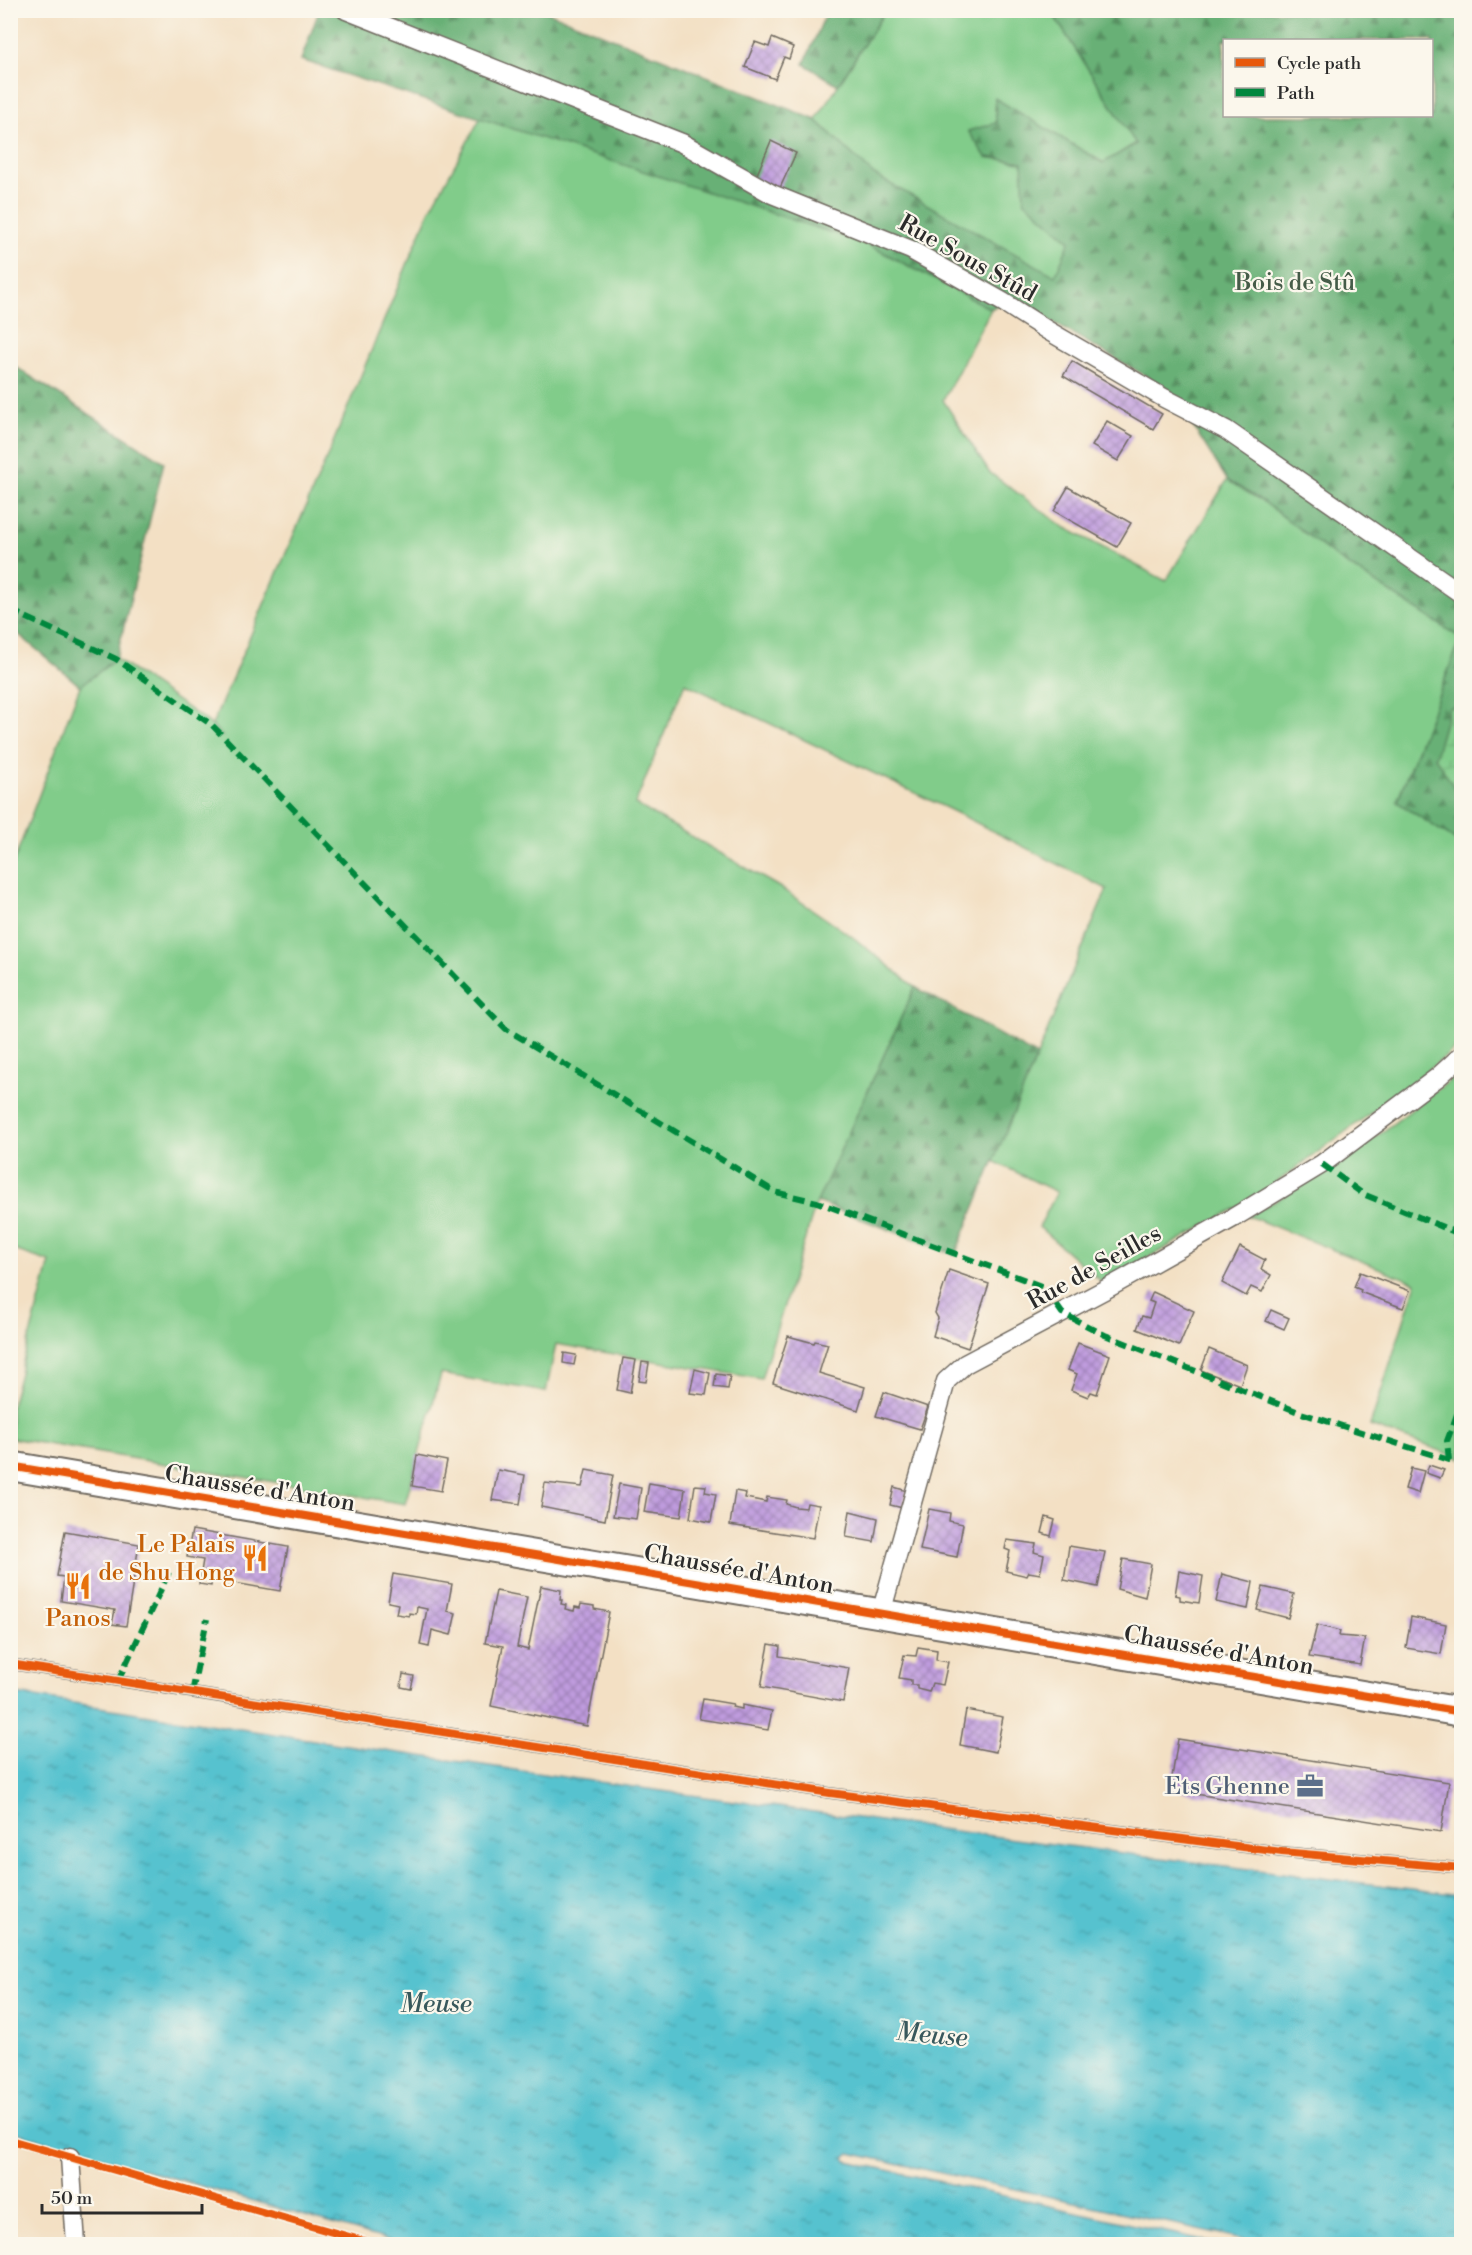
<svg xmlns="http://www.w3.org/2000/svg" width="1472" height="2255" viewBox="0 0 1472 2255" font-family="'Libre Bodoni',serif">
<style>
.green{fill:#81cc8a;stroke:#567c5a;stroke-width:1.5}
.forest{fill:url(#forest-firs);stroke:#4a6e50;stroke-width:1.5;fill-rule:evenodd}
.wetland{fill:url(#wetland-marsh);stroke:#567c5a;stroke-width:1.5}
.water{fill:url(#water-ripples);stroke:#40767d;stroke-width:1.5}
.building{fill:url(#building-cross-hatch)}
.lines{fill:none;stroke-linecap:round;stroke-linejoin:round}
.service-casing{stroke:#716a61;stroke-width:12}
.minor-casing{stroke:#716a61;stroke-width:21}
.primary-casing{stroke:#716a61;stroke-width:32}
.service{stroke:#fff;stroke-width:9}
.minor{stroke:#fff;stroke-width:18}
.primary{stroke:#fff;stroke-width:28}
.quiet{stroke:#00873e;stroke-width:6;stroke-dasharray:12 6;stroke-linecap:butt}
.cycleway-casing{stroke:#fbf7ec;stroke-width:11}
.cycleway{stroke:#e8590c;stroke-width:8}
.labels{text-anchor:middle;stroke-width:4.5;stroke-linejoin:round;paint-order:stroke}
.street-label{font-size:24px;fill:#2b2b2b;stroke:#fbf7ec}
.park-label{font-size:24px;fill:#455b48;stroke:#fbf7ec}
.food-label{font-size:24px;fill:#c56008;stroke:#fbf7ec;text-anchor:end}
.service-label{font-size:24px;fill:#4e5e75;stroke:#fbf7ec;text-anchor:end}
.water-label{font-size:26px;font-style:italic;fill:#38585c;stroke:#fbf7ec}
</style>
<defs>
<pattern id="forest-firs" width="22" height="20" patternUnits="userSpaceOnUse" patternTransform="scale(1.5)"><rect width="22" height="20" fill="#68b076"/><path d="M5 1l3.5 6h-7zM16 11l3.5 6h-7z" fill="#568f61"/></pattern>
<pattern id="wetland-marsh" width="20" height="14" patternUnits="userSpaceOnUse" patternTransform="scale(1.5)"><rect width="20" height="14" fill="#81cc8a"/><path d="M1 5h8M5 5V1M11 12h8M15 12V8" fill="none" stroke="#70af77"/></pattern>
<pattern id="water-ripples" width="26" height="14" patternUnits="userSpaceOnUse" patternTransform="scale(1.5)"><rect width="26" height="14" fill="#56c2cf"/><path d="M2 4q2-2 4 0t4 0M15 11q2-2 4 0t4 0" fill="none" stroke="#479ea8"/></pattern>
<pattern id="building-cross-hatch" width="8" height="8" patternUnits="userSpaceOnUse" patternTransform="scale(1.5)"><rect width="8" height="8" fill="#bf9bde"/><path d="M0 0l8 8M0 8l8-8" fill="none" stroke="#9b7fb4"/></pattern>
</defs>
<rect width="100%" height="100%" fill="#fbf7ec"/>
<filter id="ink" filterUnits="userSpaceOnUse"><feTurbulence type="fractalNoise" baseFrequency=".0167" numOctaves="2"/><feDisplacementMap in="SourceGraphic" scale="12" xChannelSelector="R" yChannelSelector="G"/><feConvolveMatrix kernelMatrix="1 2 1 2 8 2 1 2 1" color-interpolation-filters="sRGB"/></filter>
<filter id="wash" filterUnits="userSpaceOnUse"><feTurbulence type="fractalNoise" baseFrequency=".008" numOctaves="4" result="noise"/><feDisplacementMap in="SourceGraphic" scale="24" xChannelSelector="R" yChannelSelector="G"/><feGaussianBlur stdDeviation="1.35" result="paint"/><feColorMatrix in="noise" values="0 0 0 0 0 0 0 0 0 0 0 0 0 0 0 0 0 1.4 0 .05"/><feComposite in="paint" operator="in"/></filter>
<g filter="url(#wash)">
<rect width="100%" height="100%" fill="#f3e0c4"/>
<g class="green">
<polygon points="885,11 1051,11 1136,143 1104,163 995,99 996,123 986,157 1023,162 1024,201 1070,241 1055,277 874,175 816,120"/>
<polygon points="481,117 867,244 991,309 943,400 989,472 1064,527 1166,581 1227,480 1264,502 1340,560 1461,638 1397,801 1461,844 1461,1042 1445,1057 1394,1096 1258,1196 1103,1283 1039,1227 1057,1192 993,1161 1107,889 959,814 685,683 635,804 779,887 854,938 915,987 815,1207 761,1379 556,1344 546,1392 441,1374 405,1504 11,1438 11,1406 50,1262 11,1249 10,872 80,686 116,659 208,722 223,737 212,725 325,462 429,212"/>
<polygon points="1461,1066 1461,1458 1370,1426 1416,1283 1248,1216 1339,1165 1449,1081"/>
</g>
<g class="forest">
<path d="M319 11H545L816 120 874 175 1055 276 1070 241 1024 201 1022 162 986 157 968 131 996 123 995 98 1103 163 1136 144 1051 11H1461L1462 705 1449 708 1435 757 1461 798V844L1397 802 1461 638 1340 560 1264 502 1227 480 1170 390 1030 309 1003 302 991 309 867 244 301 60ZM1224 40H1432V116H1224Z"/>
<polygon points="827,11 885,11 838,85 804,64"/>
<polygon points="11,364 164,462 116,659 80,686 11,628"/>
<polygon points="915,987 1037,1056 955,1255 817,1202"/>
</g>
<polygon class="wetland" points="1461,705 1462,705 1461,798 1435,757 1449,708"/>
<path class="water" d="M10 1693C493 1770 976 1837 1461 1895V2244H1266L850 2153 845 2157 847 2161 1221 2244H402L11 2131Z"/>
<g id="blocks">
<g class="building">
<polygon points="772,38 793,47 789,59 784,57 775,79 745,67 755,42 769,47"/>
<polygon points="771,141 796,153 779,190 755,179"/>
<polygon points="1072,361 1162,414 1153,429 1063,376"/>
<polygon points="1107,421 1133,436 1118,461 1092,446"/>
<polygon points="1068,487 1131,523 1117,547 1054,511"/>
<polygon points="1240,1247 1265,1260 1261,1269 1271,1275 1262,1292 1251,1287 1246,1296 1222,1283"/>
<polygon points="949,1270 989,1284 968,1348 933,1336 938,1318 935,1313"/>
<polygon points="1360,1272 1410,1291 1403,1308 1360,1292 1361,1290 1354,1287"/>
<polygon points="1153,1292 1194,1311 1179,1346 1137,1329 1142,1316 1149,1318 1154,1303 1149,1301"/>
<polygon points="1271,1310 1289,1318 1284,1329 1266,1321"/>
<polygon points="788,1336 814,1343 815,1341 828,1344 819,1373 865,1387 858,1410 773,1383"/>
<polygon points="1078,1343 1110,1355 1097,1394 1091,1392 1088,1397 1071,1390 1077,1374 1068,1370"/>
<polygon points="1209,1349 1247,1365 1240,1385 1201,1370"/>
<polygon points="564,1353 576,1355 574,1365 563,1363"/>
<polygon points="623,1358 636,1360 630,1393 617,1390"/>
<polygon points="642,1362 649,1363 646,1382 639,1381"/>
<polygon points="695,1369 710,1373 706,1395 690,1393"/>
<polygon points="716,1374 730,1376 728,1389 714,1387"/>
<polygon points="884,1392 928,1407 920,1429 876,1416"/>
<polygon points="417,1455 447,1461 441,1491 412,1486"/>
<polygon points="1429,1465 1444,1470 1440,1478 1426,1473"/>
<polygon points="1411,1468 1424,1471 1418,1493 1405,1489"/>
<polygon points="498,1470 525,1475 520,1504 492,1500"/>
<polygon points="586,1470 613,1475 605,1520 541,1507 545,1483 582,1487"/>
<polygon points="649,1483 685,1489 681,1517 644,1512"/>
<polygon points="619,1484 641,1488 636,1519 613,1516"/>
<polygon points="695,1485 706,1486 705,1492 716,1494 711,1522 690,1518"/>
<polygon points="894,1487 907,1491 903,1508 890,1505"/>
<polygon points="735,1491 746,1493 745,1498 756,1500 766,1502 767,1497 787,1500 786,1504 796,1507 806,1508 807,1503 819,1505 813,1538 730,1525"/>
<polygon points="929,1509 950,1513 949,1521 963,1524 957,1557 920,1550"/>
<polygon points="850,1511 878,1518 874,1542 846,1537"/>
<polygon points="1046,1517 1055,1520 1051,1536 1042,1533"/>
<polygon points="192,1530 288,1547 280,1591 212,1579 211,1586 199,1584 203,1560 187,1557"/>
<polygon points="65,1531 139,1544 126,1626 112,1624 115,1610 61,1601 64,1577 57,1576"/>
<polygon points="1007,1540 1036,1544 1034,1552 1044,1555 1040,1574 1029,1572 1027,1576 1006,1571 1010,1551 1005,1549"/>
<polygon points="1069,1546 1105,1552 1098,1587 1064,1580"/>
<polygon points="1123,1559 1151,1564 1145,1597 1117,1589"/>
<polygon points="1179,1571 1203,1576 1199,1603 1180,1600 1180,1596 1175,1595"/>
<polygon points="393,1574 452,1584 447,1611 456,1613 451,1635 432,1630 429,1647 420,1645 427,1609 417,1607 416,1614 409,1613 409,1616 396,1614 398,1604 388,1602"/>
<polygon points="1222,1574 1253,1582 1248,1609 1216,1602"/>
<polygon points="541,1586 561,1590 560,1600 562,1600 561,1604 566,1605 565,1609 574,1611 575,1607 580,1608 581,1604 594,1606 594,1609 609,1612 587,1726 491,1706 503,1646 485,1643 496,1591 527,1597 517,1647 528,1650"/>
<polygon points="1263,1587 1294,1594 1288,1618 1257,1610"/>
<polygon points="1411,1617 1446,1624 1441,1654 1406,1648"/>
<polygon points="1317,1625 1340,1631 1339,1636 1365,1638 1360,1665 1309,1657"/>
<polygon points="769,1644 780,1646 779,1656 849,1668 843,1702 761,1687"/>
<polygon points="918,1647 937,1650 936,1660 948,1662 943,1685 932,1683 929,1692 917,1689 917,1685 911,1685 911,1680 899,1678 904,1655 916,1656"/>
<polygon points="403,1674 414,1676 411,1689 401,1687"/>
<polygon points="703,1699 733,1704 732,1707 742,1709 742,1705 772,1711 768,1730 699,1719"/>
<polygon points="966,1710 1003,1717 996,1752 960,1745"/>
<polygon points="1178,1739 1449,1782 1441,1832 1170,1790"/>
</g>
</g>
</g>
<g filter="url(#ink)">
<use href="#blocks" fill-opacity="0" stroke="#716a61" stroke-width="1.5"/>
<g class="lines">
<defs>
<polyline id="service" points="10,1664 830,1793 1282,1852 1462,1868"/>
<g id="minor">
<polyline points="346,10 682,143 772,194 911,250 1003,302 1047,330 1164,398 1226,430 1462,594"/>
<polyline points="881,1613 946,1381 965,1364 1108,1288 1233,1218 1322,1164 1438,1077 1462,1055"/>
<polyline points="70,2157 76,2244"/>
</g>
<polyline id="primary" points="10,1466 1462,1712"/>
</defs>
<use href="#service" class="service-casing"/>
<use href="#minor" class="minor-casing"/>
<use href="#primary" class="primary-casing"/>
<use href="#service" class="service"/>
<use href="#minor" class="minor"/>
<use href="#primary" class="primary"/>
<g class="quiet">
<polyline points="10,610 116,659 212,725 506,1029 775,1192 817,1202 1044,1287 1062,1313 1105,1335 1301,1413 1462,1464"/>
<polyline points="1322,1164 1363,1194 1462,1235"/>
<polyline points="1449,1460 1447,1441 1462,1401"/>
<polyline points="118,1681 169,1572"/>
<polyline points="192,1693 207,1619"/>
</g>
<defs>
<g id="cycleway">
<polyline points="10,1466 1462,1712"/>
<polyline points="10,1664 830,1793 1282,1852 1462,1868"/>
<polyline points="10,2140 374,2244"/>
</g>
</defs>
<use href="#cycleway" class="cycleway-casing"/>
<use href="#cycleway" class="cycleway"/>
</g>
</g>
<defs>
<symbol id="restaurant-bare" viewBox="-9 -9 18 18"><path d="M-5-6h1v4h1v-4h1v4h1v-4h1v5L-1.5 .5V6h-2V.5L-5-1ZM5-6V6H3V1.5H1.5Q1.5-4 5-6Z" fill="#e8710a" stroke="#fbf7ec" stroke-width="2.5" paint-order="stroke"/></symbol>
<symbol id="office-bare" viewBox="-9 -9 18 18"><path d="M-6-3h4V-5.5h4V-3h4V5H-6ZM-1-4.5V-3h2v-1.5ZM-6 0V1H6V0Z" fill="#5c6f8a" stroke="#fbf7ec" stroke-width="2.5" paint-order="stroke"/></symbol>
</defs>
<g fill-rule="evenodd">
<use href="#restaurant-bare" x="236" y="1539" width="38" height="38"/>
<use href="#restaurant-bare" x="59" y="1567" width="38" height="38"/>
<use href="#office-bare" x="1291" y="1767" width="38" height="38"/>
</g>
<g class="labels">
<g class="street-label">
<text transform="translate(968 258) rotate(29)" y="8">Rue Sous Stûd</text>
<text transform="translate(1094 1267) rotate(-29)" y="8">Rue de Seilles</text>
<text transform="translate(260 1488) rotate(9)" y="8">Chaussée d'Anton</text>
<text transform="translate(739 1569) rotate(10)" y="8">Chaussée d'Anton</text>
<text transform="translate(1219 1650) rotate(10)" y="8">Chaussée d'Anton</text>
</g>
<g class="park-label">
<text x="1295" y="290">Bois de Stû</text>
</g>
<g class="food-label">
<text x="235" y="1552">Le Palais<tspan x="235" dy="28">de Shu Hong</tspan></text>
<text x="78" y="1626" text-anchor="middle">Panos</text>
</g>
<g class="service-label">
<text x="1290" y="1794">Ets Ghenne</text>
</g>
<g class="water-label">
<text x="436" y="2012">Meuse</text>
<text transform="translate(932 2034) rotate(5)" y="9">Meuse</text>
</g>
</g>
<rect width="1472" height="2255" fill="none" stroke="#fbf7ec" stroke-width="36"/>
<rect x="1223" y="39" width="210" height="78" fill="#fbf7ec" stroke="#a8a59f" stroke-width="1.5"/>
<rect x="1235" y="58" width="30" height="9" fill="#e8590c" stroke="#a8a59f" stroke-width="1.5"/>
<text x="1277" y="69" font-size="18" fill="#2b2b2b">Cycle path</text>
<rect x="1235" y="88" width="30" height="9" fill="#00873e" stroke="#a8a59f" stroke-width="1.5"/>
<text x="1277" y="99" font-size="18" fill="#2b2b2b">Path</text>
<path d="M42 2204v9h160v-9" fill="none" stroke="#2b2b2b" stroke-width="3"/>
<text x="51" y="2204" font-size="18" fill="#2b2b2b" stroke="#fbf7ec" stroke-width="4.5" paint-order="stroke">50 m</text>
</svg>
